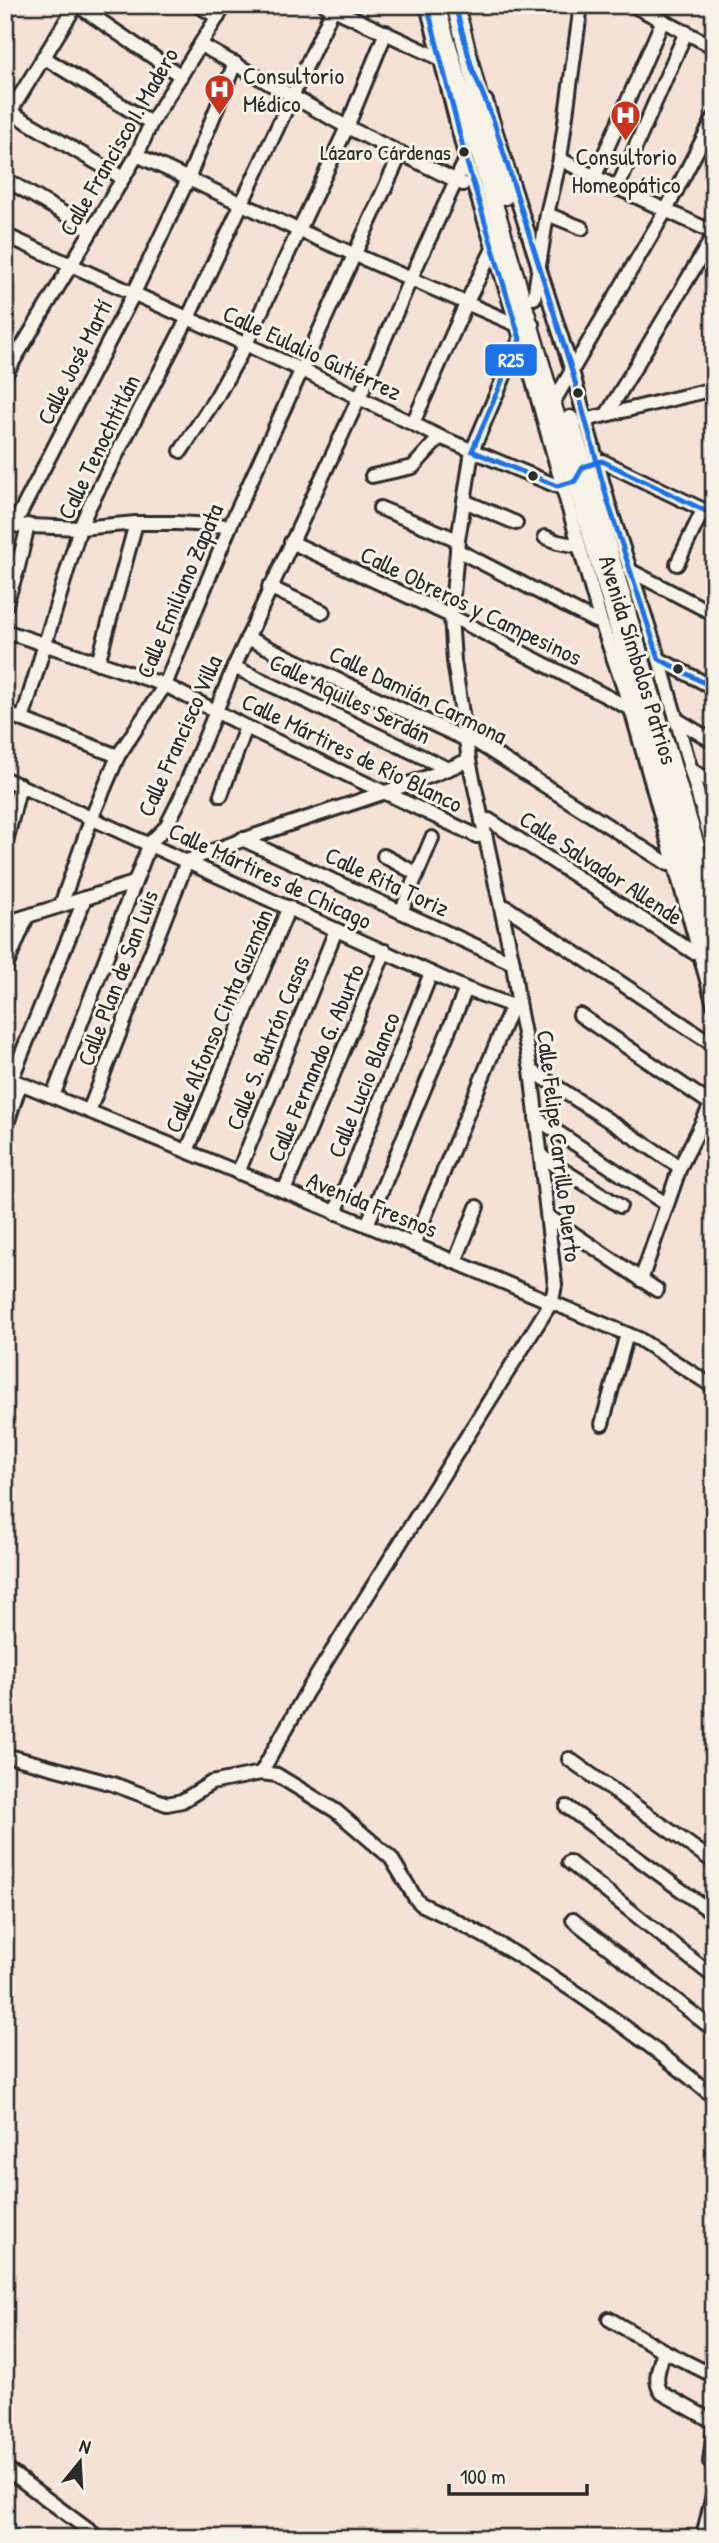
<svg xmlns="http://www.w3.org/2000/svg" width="719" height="2543" viewBox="0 0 719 2543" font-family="'Patrick Hand',sans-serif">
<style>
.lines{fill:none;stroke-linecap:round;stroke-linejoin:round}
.river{stroke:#89d9e5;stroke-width:16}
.minor-casing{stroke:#2b2b2b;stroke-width:18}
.major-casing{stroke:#2b2b2b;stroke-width:21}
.minor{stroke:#f7f3e8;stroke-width:12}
.major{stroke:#f7f3e8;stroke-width:16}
.bus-1-casing{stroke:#f7f3e8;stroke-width:10}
.bus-1{stroke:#1a73e8;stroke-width:5}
.bus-dot{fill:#2b2b2b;stroke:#f7f3e8;stroke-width:2.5}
.labels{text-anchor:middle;stroke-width:6;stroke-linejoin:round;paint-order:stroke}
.bus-label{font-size:22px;fill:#2b2b2b;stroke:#f7f3e8;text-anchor:end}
.poi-label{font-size:24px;fill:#2b2b2b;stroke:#f7f3e8;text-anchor:start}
.street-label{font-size:24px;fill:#2b2b2b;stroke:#f7f3e8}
.line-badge{stroke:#f7f3e8;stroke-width:2.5}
.badge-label{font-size:19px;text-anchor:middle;font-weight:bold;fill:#fff}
</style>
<rect width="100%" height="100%" fill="#f6e1d7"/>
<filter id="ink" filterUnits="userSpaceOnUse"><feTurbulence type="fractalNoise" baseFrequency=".0143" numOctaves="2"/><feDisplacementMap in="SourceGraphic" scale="14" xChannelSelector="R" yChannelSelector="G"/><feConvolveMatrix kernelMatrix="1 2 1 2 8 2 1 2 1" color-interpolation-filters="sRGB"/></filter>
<g filter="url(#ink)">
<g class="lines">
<polyline class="river" points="5,2527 18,2538"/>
<defs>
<g id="minor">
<polyline points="77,5 181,76"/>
<polyline points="197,5 218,17"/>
<polyline points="325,5 439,58"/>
<polyline points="427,5 466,159 517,325 600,619 631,709 714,1005"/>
<polyline points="632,5 714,47"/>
<polyline points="201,45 347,127 463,184"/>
<polyline points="43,57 151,123"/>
<polyline points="486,101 572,371 608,502 659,659 714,851"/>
<polyline points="10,112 123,178"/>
<polyline points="5,120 76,5"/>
<polyline points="137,155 298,230 517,325"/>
<path d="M560 159C610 186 663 208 714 233"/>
<polyline points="594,178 663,20"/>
<polyline points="5,179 92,230"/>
<polyline points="617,189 686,32"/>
<polyline points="547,214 582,228"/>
<polyline points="5,235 302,370 440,437 557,486 569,483"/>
<polyline points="534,298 547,214 560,159 581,5"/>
<polyline points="5,375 137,155 151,123 225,5"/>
<polyline points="554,401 666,210 714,118"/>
<polyline points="607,414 714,235"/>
<polyline points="585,420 714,389"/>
<polyline points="413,423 466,304 493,249"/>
<polyline points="181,451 217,396 246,344 347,127 386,32"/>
<polyline points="592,463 602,461 714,515"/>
<polyline points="372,476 413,467 440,437"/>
<polyline points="464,501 516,523"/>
<polyline points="380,508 458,540"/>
<polyline points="5,525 80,528 136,523 177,523 230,526"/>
<polyline points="14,525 134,293 188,179 235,63"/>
<polyline points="545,537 558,542 579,546"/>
<polyline points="291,542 451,616 631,709"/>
<polyline points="457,550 595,621 600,619"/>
<polyline points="677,564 703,510"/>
<polyline points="631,571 714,614"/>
<polyline points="269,587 323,612"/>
<polyline points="5,606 17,571 28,525"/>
<polyline points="5,631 165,685 246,727 477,836 485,835"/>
<polyline points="247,638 465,739 473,740 668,864 673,863"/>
<polyline points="659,659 714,688"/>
<polyline points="98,663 136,523"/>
<polyline points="234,667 448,769"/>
<polyline points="5,713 118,756"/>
<polyline points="676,719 714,742"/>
<polyline points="22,720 80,528 88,509 188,318 333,9"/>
<polyline points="690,769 714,784"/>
<polyline points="5,779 466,989 519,1008"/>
<polyline points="221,795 246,727"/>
<polyline points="482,821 489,820 693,952 697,950"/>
<polyline points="242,839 513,963"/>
<polyline points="5,846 20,785"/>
<polyline points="384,856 417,874"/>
<polyline points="61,905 92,817 118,756 165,685 230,526 401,153"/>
<polyline points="501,907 506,907 714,1045"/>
<polyline points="401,912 432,838"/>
<polyline points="5,923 134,883"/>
<polyline points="5,969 27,917"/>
<polyline points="580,1015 711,1104"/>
<polyline points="531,1070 680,1167"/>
<polyline points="5,1077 367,1225 639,1339 714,1387"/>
<polyline points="11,1080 85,898"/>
<polyline points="53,1096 150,843 166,827 180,799 234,667 359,398 410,280 466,159"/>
<path d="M89 1111 187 861C279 823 377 800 469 760"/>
<polyline points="536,1118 666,1204"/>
<polyline points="5,1130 20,1084"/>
<polyline points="187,1151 289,907"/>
<polyline points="541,1156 620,1206"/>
<polyline points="238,1173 336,930"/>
<polyline points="284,1191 385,951"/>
<polyline points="335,1213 431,973"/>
<polyline points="549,1217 657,1290"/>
<polyline points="367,1225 466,989"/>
<polyline points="413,1245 512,1006"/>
<polyline points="455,1262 477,1207"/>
<polyline points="641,1280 680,1167 714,1099"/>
<polyline points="602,1424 627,1334"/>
<path d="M5 1755 113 1784 167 1804 182 1801 211 1783 261 1773 277 1775 336 1811 391 1858 416 1899 421 1904C528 1953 623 2022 714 2097"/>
<polyline points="569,1759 714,1862"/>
<polyline points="261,1773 306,1693 552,1301 555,1285 531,1070 519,1008 513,963 469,760 454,661 451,616 458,540 472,451 520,339 532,324"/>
<polyline points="567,1807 714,1914"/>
<polyline points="569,1862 714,1977"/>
<polyline points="573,1920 714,2030"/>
<polyline points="609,2319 664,2351 714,2376"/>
<path d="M664 2351C660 2365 652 2381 662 2393L714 2422"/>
<polyline points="714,2431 710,2462 714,2465"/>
<polyline points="5,2468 99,2538"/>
<polyline points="706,2538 705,2528 714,2491"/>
</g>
<g id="major">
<path d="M436 5C531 321 621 639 714 956"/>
<path d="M455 5C473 69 486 133 505 196"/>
<polyline points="570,419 714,907"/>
</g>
</defs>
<use href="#minor" class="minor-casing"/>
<use href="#major" class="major-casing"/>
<use href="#minor" class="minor"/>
<use href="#major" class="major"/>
<defs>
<g id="bus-1">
<polyline points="427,5 466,159 520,339 472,451 557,486 575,481 583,467 602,461 714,515"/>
<polyline points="455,5 472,68 494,122 572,371 608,502 659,659 714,688"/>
</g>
</defs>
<use href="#bus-1" class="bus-1-casing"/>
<use href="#bus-1" class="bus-1"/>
</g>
</g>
<defs>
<symbol id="hospital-pin" viewBox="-11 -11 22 30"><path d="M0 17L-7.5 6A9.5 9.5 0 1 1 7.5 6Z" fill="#c8321e" stroke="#f7f3e8"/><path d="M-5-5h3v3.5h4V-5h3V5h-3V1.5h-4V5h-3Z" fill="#fff"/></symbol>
</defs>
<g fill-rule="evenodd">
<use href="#hospital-pin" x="202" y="72" width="35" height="47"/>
<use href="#hospital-pin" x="608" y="98" width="35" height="47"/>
</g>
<g class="bus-dot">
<circle cx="464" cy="152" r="6"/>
<circle cx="578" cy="393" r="6"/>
<circle cx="533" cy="476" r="6"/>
<circle cx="678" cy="669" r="6"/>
</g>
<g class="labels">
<g class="bus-label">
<text x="451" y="160">Lázaro Cárdenas</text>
</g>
<g class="poi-label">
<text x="243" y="84">Consultorio<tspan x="243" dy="28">Médico</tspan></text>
<text x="626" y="165" text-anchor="middle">Consultorio<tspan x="626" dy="28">Homeopático</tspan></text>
</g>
<g class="street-label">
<text transform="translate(119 142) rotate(-60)" y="8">Calle Francisco I. Madero</text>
<text transform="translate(312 353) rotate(25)" y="8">Calle Eulalio Gutiérrez</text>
<text transform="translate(75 362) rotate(-63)" y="8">Calle José Martí</text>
<text transform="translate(99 447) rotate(-64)" y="8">Calle Tenochtitlán</text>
<text transform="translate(180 591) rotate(-67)" y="8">Calle Emiliano Zapata</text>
<text transform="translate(471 606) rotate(26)" y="8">Calle Obreros y Campesinos</text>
<text transform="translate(638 660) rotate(73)" y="8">Avenida Símbolos Patrios</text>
<text transform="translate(418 695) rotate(26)" y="8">Calle Damián Carmona</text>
<text transform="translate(350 699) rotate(26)" y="8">Calle Aquiles Serdán</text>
<text transform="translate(180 736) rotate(-66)" y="8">Calle Francisco Villa</text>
<text transform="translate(352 753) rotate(26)" y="8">Calle Mártires de Río Blanco</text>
<text transform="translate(601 868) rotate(33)" y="8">Calle Salvador Allende</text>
<text transform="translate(270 876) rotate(25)" y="8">Calle Mártires de Chicago</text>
<text transform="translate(387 882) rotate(25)" y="8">Calle Rita Toriz</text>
<text transform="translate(118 978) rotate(-69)" y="8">Calle Plan de San Luis</text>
<text transform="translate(219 1021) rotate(-67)" y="8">Calle Alfonso Cinta Guzmán</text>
<text transform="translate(268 1043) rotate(-68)" y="8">Calle S. Butrón Casas</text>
<text transform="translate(316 1063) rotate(-67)" y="8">Calle Fernando G. Aburto</text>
<text transform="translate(364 1085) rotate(-68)" y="8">Calle Lucio Blanco</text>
<text transform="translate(559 1146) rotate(83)" y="8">Calle Felipe Carrillo Puerto</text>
<text transform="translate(372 1205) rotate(22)" y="8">Avenida Fresnos</text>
</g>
</g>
<rect class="line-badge" x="484" y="343" width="54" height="34" rx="7" fill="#1a73e8"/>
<g class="badge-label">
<text x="511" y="367">R25</text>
</g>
<rect width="719" height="2543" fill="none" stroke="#f7f3e8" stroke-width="28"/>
<rect x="14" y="14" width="691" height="2515" fill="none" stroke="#2b2b2b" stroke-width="2.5" filter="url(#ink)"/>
<g transform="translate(80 2462) rotate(18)" stroke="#f7f3e8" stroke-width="5" paint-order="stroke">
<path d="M0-5L12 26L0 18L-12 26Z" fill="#2b2b2b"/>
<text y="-10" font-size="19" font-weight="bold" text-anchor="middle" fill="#2b2b2b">N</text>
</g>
<path d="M449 2484v10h138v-10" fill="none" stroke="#2b2b2b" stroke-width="3.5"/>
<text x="460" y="2484" font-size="21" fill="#2b2b2b" stroke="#f7f3e8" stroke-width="5" paint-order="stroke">100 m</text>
</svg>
